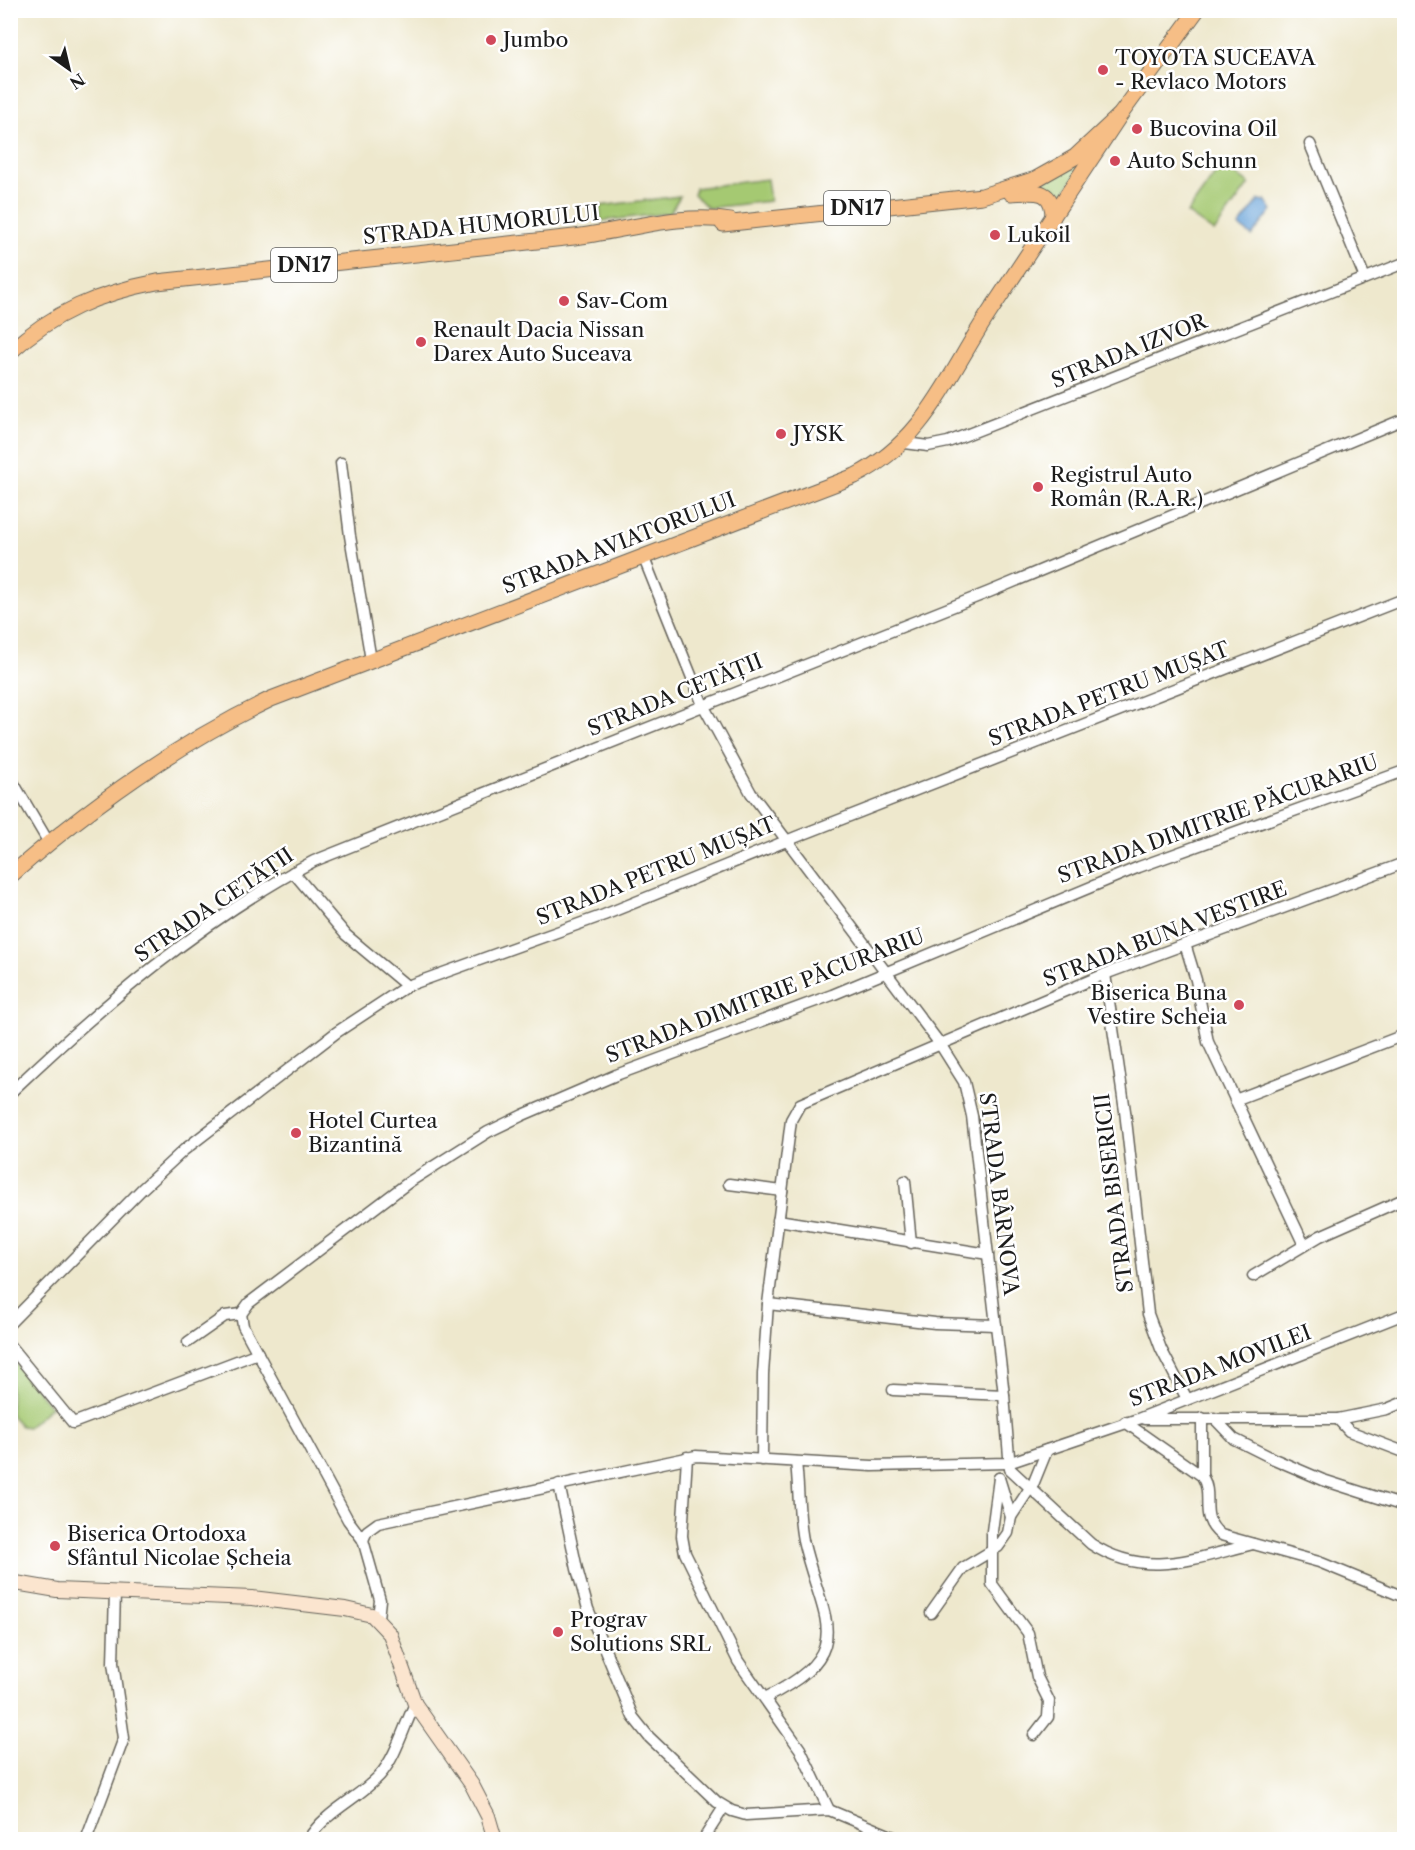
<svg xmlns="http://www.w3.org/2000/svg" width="1415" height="1850" viewBox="0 0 1415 1850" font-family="'Libre Caslon Text',serif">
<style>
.green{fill:#a5c972;stroke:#607247;stroke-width:1.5}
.water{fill:#67a3d8;stroke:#42607a;stroke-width:1.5}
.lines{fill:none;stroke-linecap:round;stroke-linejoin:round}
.street-casing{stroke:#66635a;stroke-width:13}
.secondary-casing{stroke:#66635a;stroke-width:16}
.primary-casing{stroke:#66635a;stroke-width:17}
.street{stroke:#fff;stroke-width:10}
.secondary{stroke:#fbe5cf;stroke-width:14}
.primary{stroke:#f6be86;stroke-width:15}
.poi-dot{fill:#d1495b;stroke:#fff;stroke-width:2}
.labels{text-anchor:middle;stroke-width:5;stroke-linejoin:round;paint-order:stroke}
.shield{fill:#fff;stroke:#606060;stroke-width:1.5}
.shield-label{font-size:20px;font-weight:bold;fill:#1c1c1c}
.poi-label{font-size:21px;fill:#1c1c1c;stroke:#fff;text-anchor:start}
.street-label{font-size:21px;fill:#1c1c1c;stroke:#fff}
</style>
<rect width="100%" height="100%" fill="#fff"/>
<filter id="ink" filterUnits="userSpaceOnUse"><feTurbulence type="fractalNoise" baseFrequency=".0167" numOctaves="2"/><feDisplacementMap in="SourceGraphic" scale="12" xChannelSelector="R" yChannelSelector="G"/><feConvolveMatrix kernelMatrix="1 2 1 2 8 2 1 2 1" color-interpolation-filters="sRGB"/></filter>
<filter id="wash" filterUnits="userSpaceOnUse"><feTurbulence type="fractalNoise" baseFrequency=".008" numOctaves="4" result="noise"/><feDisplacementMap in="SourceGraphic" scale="24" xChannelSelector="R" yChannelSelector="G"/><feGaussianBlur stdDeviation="1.35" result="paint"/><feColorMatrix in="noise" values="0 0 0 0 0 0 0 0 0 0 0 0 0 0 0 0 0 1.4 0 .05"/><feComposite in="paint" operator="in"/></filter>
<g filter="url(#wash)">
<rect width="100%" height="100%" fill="#eee8cd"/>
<g class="green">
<polygon points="1090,150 1058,204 1054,192 1039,185"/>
<polygon points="1222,164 1249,184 1214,232 1187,213"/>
<polygon points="767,179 770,201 708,208 694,194 695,188"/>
<polygon points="680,196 670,213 601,221 600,206"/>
<polygon points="10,1356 51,1407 28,1427 21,1426 11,1415"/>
</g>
<polygon class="water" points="1259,200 1263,202 1265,200 1272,210 1252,236 1239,226"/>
</g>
<g filter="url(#ink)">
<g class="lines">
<defs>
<g id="street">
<polyline points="1310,144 1365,278"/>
<polyline points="905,443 928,446 948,442 1404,263"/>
<polyline points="341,463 350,536 371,660"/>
<path d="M643 556 703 705 751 793 940 1044 964 1082 972 1116 1004 1395 1010 1469 1091 1544C1146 1580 1195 1558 1253 1544"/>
<polyline points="10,777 49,843"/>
<polyline points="293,872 346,935 407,986"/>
<polyline points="1185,944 1196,980 1208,1042 1304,1245"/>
<polyline points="1105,974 1125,1111 1148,1314 1161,1349 1187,1399"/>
<path d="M10 1093C101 1006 203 919 314 861L989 592 1404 419"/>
<polyline points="1235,1100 1404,1035"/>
<polyline points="905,1181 911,1243"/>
<polyline points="729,1184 782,1191"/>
<polyline points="778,1220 988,1254"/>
<polyline points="1253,1276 1320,1236 1404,1199"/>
<polyline points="768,1304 935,1323 996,1325"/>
<polyline points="241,1314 249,1303 409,1182 488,1132 523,1115 616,1075 832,995 1139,867 1404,771"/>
<polyline points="241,1314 243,1326 348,1520 363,1540"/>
<polyline points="10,1323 142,1189 184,1150 337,1032 407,986 604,915 796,837 1404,599"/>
<polyline points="188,1342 225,1316 241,1314"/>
<polyline points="10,1346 73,1423 258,1353"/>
<polyline points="893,1390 1004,1395"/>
<polyline points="1202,1418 1202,1476"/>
<polyline points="1214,1418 1234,1439 1274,1459 1323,1480 1404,1506"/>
<polyline points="1144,1419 1338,1419 1387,1409 1404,1402"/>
<polyline points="1338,1419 1349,1431 1404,1452"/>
<path d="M1125 1422 1202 1476C1215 1497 1197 1516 1221 1535L1319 1562 1404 1597"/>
<polyline points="687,1457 682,1536 685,1553 738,1661 800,1749 829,1810"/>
<polyline points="762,1460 763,1374 768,1304 791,1120 800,1104 1105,974 1404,863"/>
<polyline points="999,1478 992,1531 992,1584 1028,1633 1037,1677 1049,1701 1048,1717 1034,1735"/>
<polyline points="559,1484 577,1569 588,1609 633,1717 649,1737 717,1802 732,1811 746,1815 829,1810 901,1840"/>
<polyline points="1011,1517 1034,1482 1047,1450"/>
<polyline points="363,1540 367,1531 378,1523 696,1456 872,1466 1008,1463 1138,1419 1404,1314"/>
<polyline points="363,1540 380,1600 378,1618"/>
<polyline points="931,1613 963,1568 998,1547 1008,1533 1011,1517 999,1478"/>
<path d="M765 1698C861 1650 821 1620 803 1540 798 1515 799 1487 796 1462"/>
<polyline points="86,1840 124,1738 113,1663 115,1592"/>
<path d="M308 1840C326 1810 357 1800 380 1775 396 1757 404 1726 415 1704"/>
<polyline points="703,1840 724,1807"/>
</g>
<polyline id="secondary" points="10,1582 57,1590 252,1598 345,1609 372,1615 390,1634 415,1704 472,1785 488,1816 495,1840"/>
<g id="primary">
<path d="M1011 193C1034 192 1053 187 1053 217"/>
<polyline points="723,224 982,196 1036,179 1075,157 1120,115 1197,10"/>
<path d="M10 352C53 312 100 293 157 282L574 237C625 231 680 212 731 221"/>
<path d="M10 876C89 807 177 744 271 699L855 476C925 441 948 375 989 313 1032 247 1076 181 1120 115"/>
</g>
</defs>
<use href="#street" class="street-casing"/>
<use href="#secondary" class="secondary-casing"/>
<use href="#primary" class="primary-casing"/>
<use href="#street" class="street"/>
<use href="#secondary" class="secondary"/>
<use href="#primary" class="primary"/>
</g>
</g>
<g class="poi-dot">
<circle cx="491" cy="40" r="6"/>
<circle cx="1103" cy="70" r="6"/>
<circle cx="1137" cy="129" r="6"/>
<circle cx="1115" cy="161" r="6"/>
<circle cx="995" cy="235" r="6"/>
<circle cx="564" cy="301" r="6"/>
<circle cx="421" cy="342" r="6"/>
<circle cx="781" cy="434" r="6"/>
<circle cx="1038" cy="487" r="6"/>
<circle cx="1239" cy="1005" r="6"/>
<circle cx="296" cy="1133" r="6"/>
<circle cx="55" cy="1546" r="6"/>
<circle cx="558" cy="1632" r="6"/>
</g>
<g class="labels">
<g class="shield">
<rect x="824" y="191" width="66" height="34" rx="4.5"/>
<rect x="271" y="248" width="66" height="34" rx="4.5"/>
</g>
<g class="shield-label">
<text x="857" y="215">DN17</text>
<text x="304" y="272">DN17</text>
</g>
<g class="poi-label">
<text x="503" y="47">Jumbo</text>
<text x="1115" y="65">TOYOTA SUCEAVA<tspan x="1115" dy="24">- Revlaco Motors</tspan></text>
<text x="1149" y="136">Bucovina Oil</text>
<text x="1127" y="168">Auto Schunn</text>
<text x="1007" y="242">Lukoil</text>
<text x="576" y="308">Sav-Com</text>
<text x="433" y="337">Renault Dacia Nissan<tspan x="433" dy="24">Darex Auto Suceava</tspan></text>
<text x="793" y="441">JYSK</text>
<text x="1050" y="482">Registrul Auto<tspan x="1050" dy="24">Român (R.A.R.)</tspan></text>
<text x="1227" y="1000" text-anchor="end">Biserica Buna<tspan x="1227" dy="24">Vestire Scheia</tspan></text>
<text x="308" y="1128">Hotel Curtea<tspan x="308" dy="24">Bizantină</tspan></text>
<text x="67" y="1541">Biserica Ortodoxa<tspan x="67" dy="24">Sfântul Nicolae Șcheia</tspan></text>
<text x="570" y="1627">Prograv<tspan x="570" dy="24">Solutions SRL</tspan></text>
</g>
<g class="street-label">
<text transform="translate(481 225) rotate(-6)" y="7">STRADA HUMORULUI</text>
<text transform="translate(1129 351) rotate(-22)" y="7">STRADA IZVOR</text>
<text transform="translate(619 543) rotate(-21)" y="7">STRADA AVIATORULUI</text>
<text transform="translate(1109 694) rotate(-21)" y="7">STRADA PETRU MUȘAT</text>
<text transform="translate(675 695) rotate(-22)" y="7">STRADA CETĂȚII</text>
<text transform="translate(1218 819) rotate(-20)" y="7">STRADA DIMITRIE PĂCURARIU</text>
<text transform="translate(656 871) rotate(-22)" y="7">STRADA PETRU MUȘAT</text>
<text transform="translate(214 905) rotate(-34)" y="7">STRADA CETĂȚII</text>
<text transform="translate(1165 934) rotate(-21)" y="7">STRADA BUNA VESTIRE</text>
<text transform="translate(765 996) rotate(-21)" y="7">STRADA DIMITRIE PĂCURARIU</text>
<text transform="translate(1114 1193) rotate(-97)" y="7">STRADA BISERICII</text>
<text transform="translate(999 1194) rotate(83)" y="7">STRADA BÂRNOVA</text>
<text transform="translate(1220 1366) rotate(-21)" y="7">STRADA MOVILEI</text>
</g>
</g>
<rect width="1415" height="1850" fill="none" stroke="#fff" stroke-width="36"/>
<g transform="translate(69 69) rotate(146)" stroke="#ffffff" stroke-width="4.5" paint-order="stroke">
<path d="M0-4.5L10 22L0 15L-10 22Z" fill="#1c1c1c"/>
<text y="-9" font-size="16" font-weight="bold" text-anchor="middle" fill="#1c1c1c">N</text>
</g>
</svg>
